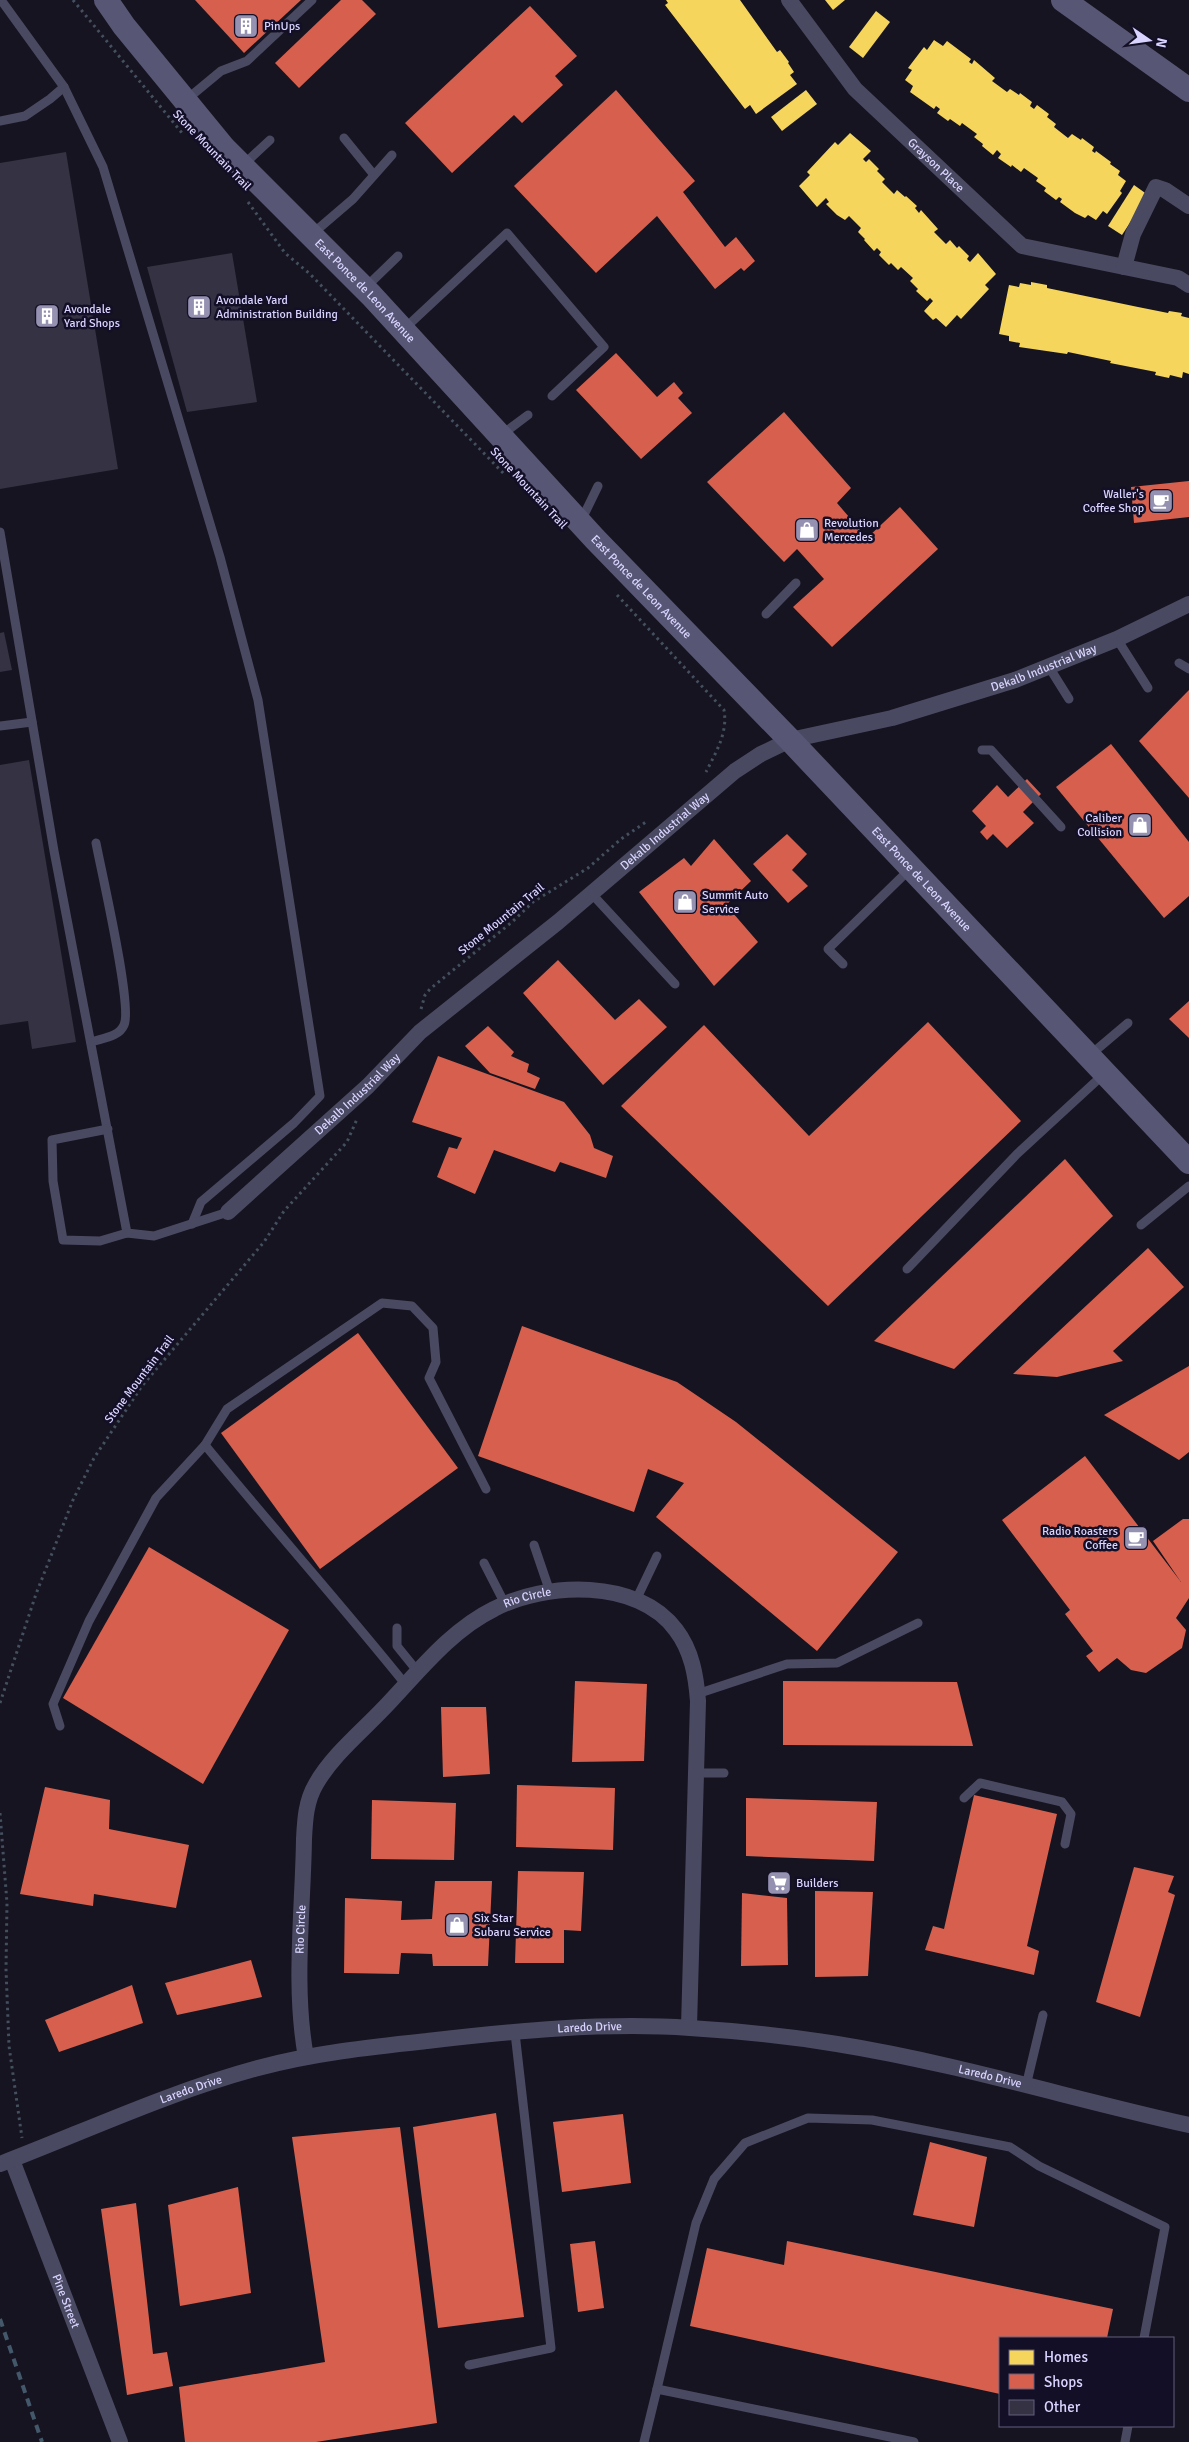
<svg xmlns="http://www.w3.org/2000/svg" width="1189" height="2442" viewBox="0 0 1189 2442" font-family="Signika,sans-serif">
<style>
.homes{fill:#f6d55c}
.shops{fill:#d6604d}
.building{fill:#343243}
.lines{fill:none;stroke-linecap:round;stroke-linejoin:round}
.path{stroke:#44505f;stroke-width:3;stroke-dasharray:2.5 4;stroke-linecap:butt}
.lane{stroke:#4a4962;stroke-width:9}
.street{stroke:#4a4962;stroke-width:16}
.secondary{stroke:#575674;stroke-width:24}
.rail{stroke:#43596b;stroke-width:4;stroke-dasharray:8 6;stroke-linecap:butt}
.labels{text-anchor:middle;stroke-width:5;stroke-linejoin:round;paint-order:stroke}
.poi-label{font-size:12px;fill:#d9d4ff;stroke:#130f26;text-anchor:start}
.street-label{font-size:12px;fill:#d9d4ff;stroke:#130f26}
</style>
<rect width="100%" height="100%" fill="#161421"/>
<g class="homes">
<polygon points="666,0 740,0 777,52 780,50 789,62 788,63 794,72 790,75 797,84 756,114 750,105 745,109 665,5 668,3"/>
<polygon points="825,0 845,0 833,10"/>
<polygon points="876,11 890,22 863,58 849,47"/>
<polygon points="934,40 943,46 947,41 971,59 969,62 972,64 974,60 995,78 992,81 1007,92 1010,89 1019,95 1020,93 1032,102 1030,106 1034,109 1037,105 1049,114 1047,117 1056,124 1054,127 1068,138 1072,134 1081,140 1082,138 1094,147 1092,151 1095,153 1096,151 1111,162 1110,164 1120,171 1118,175 1126,181 1120,191 1122,193 1107,214 1103,211 1096,220 1088,215 1085,218 1075,213 1060,202 1062,199 1059,197 1056,200 1044,191 1046,188 1036,181 1038,178 1024,168 1021,172 1012,165 1011,167 998,158 1001,154 997,150 993,155 982,146 983,144 974,137 977,134 962,123 960,126 950,119 948,121 937,113 940,109 936,106 934,109 910,92 913,86 905,80 912,70 908,68 924,47 927,50"/>
<polygon points="806,90 817,104 782,131 771,117"/>
<polygon points="850,133 871,151 863,159 866,162 869,159 879,169 877,171 885,179 882,182 894,194 897,190 905,197 906,196 917,206 915,208 919,213 921,210 938,229 934,232 946,244 950,240 957,248 959,246 969,256 967,259 970,262 978,253 996,274 985,285 989,289 961,319 957,315 946,327 936,318 933,320 924,311 933,301 930,298 927,301 916,291 918,289 910,281 913,278 901,267 898,270 891,263 889,265 879,255 881,252 877,248 874,251 864,240 865,239 858,232 861,228 849,216 845,220 837,215 826,204 829,202 826,198 817,207 799,186 810,175 807,172 835,142 838,145"/>
<polygon points="1134,185 1148,195 1122,235 1108,226"/>
<polygon points="1031,282 1047,285 1047,288 1138,307 1168,313 1169,311 1182,313 1181,316 1189,318 1189,374 1183,372 1182,378 1170,375 1169,378 1155,375 1156,372 1110,363 1111,361 1068,352 1067,354 1019,347 1020,343 1009,341 1009,336 999,334 1009,285 1019,287 1020,283 1031,285"/>
</g>
<g class="shops">
<polygon points="195,0 301,0 244,53"/>
<polygon points="341,0 362,0 376,14 299,88 275,63"/>
<polygon points="530,6 577,56 555,76 563,85 522,123 514,115 452,173 405,123"/>
<polygon points="616,90 695,181 683,192 725,247 736,237 755,261 744,271 741,268 715,289 657,216 596,273 514,186"/>
<polygon points="616,353 657,397 674,382 683,393 678,398 692,413 641,459 576,390"/>
<polygon points="784,412 851,488 837,503 867,538 900,507 938,549 832,647 793,607 824,579 797,549 784,562 707,482"/>
<polygon points="1189,481 1189,517 1134,523 1131,487"/>
<polygon points="1189,690 1189,798 1139,741"/>
<polygon points="1111,744 1189,842 1189,896 1164,918 1056,787"/>
<polygon points="1027,779 1041,794 1023,812 1034,823 1007,848 993,834 987,840 980,832 986,826 972,811 997,785 1008,797"/>
<polygon points="787,834 807,854 792,870 808,886 788,903 753,864"/>
<polygon points="714,839 751,881 726,905 758,942 714,986 639,892 684,858 691,866"/>
<polygon points="558,960 615,1020 639,999 667,1027 603,1085 523,993"/>
<polygon points="1189,1001 1189,1038 1169,1019"/>
<polygon points="928,1022 1021,1121 828,1306 621,1106 704,1025 809,1136"/>
<polygon points="488,1026 514,1052 511,1056 529,1064 527,1072 540,1078 535,1089 490,1073 465,1046"/>
<polygon points="438,1056 564,1102 590,1135 594,1148 613,1156 606,1178 560,1162 555,1172 494,1150 475,1194 437,1177 449,1147 457,1149 462,1138 412,1122"/>
<polygon points="1065,1159 1113,1216 954,1369 874,1341"/>
<polygon points="1148,1248 1184,1287 1113,1351 1123,1361 1057,1377 1013,1374"/>
<polygon points="522,1326 677,1382 736,1422 898,1552 817,1651 656,1517 684,1483 648,1469 634,1512 478,1456"/>
<polygon points="358,1333 458,1468 320,1569 221,1433"/>
<polygon points="1189,1366 1189,1452 1179,1460 1104,1415"/>
<polygon points="1085,1456 1181,1582 1153,1541 1183,1519 1189,1519 1189,1598 1176,1618 1186,1630 1182,1648 1146,1673 1131,1670 1117,1658 1099,1672 1086,1656 1093,1651 1065,1614 1070,1610 1002,1520"/>
<polygon points="149,1547 289,1630 203,1784 63,1698"/>
<polygon points="575,1681 647,1684 644,1761 572,1762"/>
<polygon points="783,1681 957,1682 973,1746 783,1745"/>
<polygon points="441,1707 486,1707 490,1774 443,1777"/>
<polygon points="517,1785 615,1788 613,1850 516,1847"/>
<polygon points="45,1787 110,1800 109,1829 189,1845 176,1908 94,1894 93,1906 20,1894"/>
<polygon points="974,1795 1057,1814 1027,1946 1039,1951 1034,1975 925,1950 933,1926 944,1929"/>
<polygon points="746,1798 877,1802 874,1861 746,1856"/>
<polygon points="372,1800 456,1803 454,1860 371,1859"/>
<polygon points="1134,1867 1174,1876 1168,1892 1175,1895 1140,2017 1096,2002"/>
<polygon points="518,1871 584,1872 581,1931 564,1930 564,1963 515,1963"/>
<polygon points="435,1881 492,1881 488,1966 433,1966 432,1954 401,1953 399,1974 344,1973 345,1898 402,1901 401,1920 432,1919"/>
<polygon points="815,1891 873,1892 868,1976 815,1977"/>
<polygon points="742,1893 787,1898 788,1965 741,1966"/>
<polygon points="251,1960 262,1997 177,2015 165,1983"/>
<polygon points="132,1985 143,2023 59,2052 45,2020"/>
<polygon points="496,2113 524,2317 438,2328 413,2127"/>
<polygon points="623,2114 631,2183 562,2192 553,2122"/>
<polygon points="400,2127 437,2423 316,2442 185,2442 179,2387 325,2362 292,2137"/>
<polygon points="930,2142 987,2157 974,2227 913,2215"/>
<polygon points="238,2187 251,2293 180,2306 168,2205"/>
<polygon points="136,2203 153,2354 167,2352 173,2386 127,2395 101,2209"/>
<polygon points="595,2241 604,2308 578,2312 570,2244"/>
<polygon points="787,2241 1113,2309 1107,2338 1000,2338 1000,2394 690,2326 707,2248 784,2265"/>
</g>
<g class="building">
<polygon points="66,152 118,469 0,489 0,163"/>
<polygon points="232,253 257,402 187,412 147,267"/>
<polygon points="4,632 12,670 0,672 0,633"/>
<polygon points="29,760 76,1042 32,1049 28,1021 0,1025 0,765"/>
</g>
<g class="lines">
<g class="path">
<polyline points="73,0 182,133"/>
<polyline points="248,202 285,253 310,274 505,475"/>
<path d="M617 595 724 710C728 733 716 752 706 772"/>
<polyline points="421,1009 425,995 430,989 512,922 533,902 588,868 621,839 646,822"/>
<polyline points="0,1703 36,1594 73,1500 94,1458 142,1386 264,1242 284,1211 347,1142 357,1119"/>
<polyline points="0,1813 7,1903 6,1969 9,2046 22,2138"/>
</g>
<g class="lane">
<polyline points="1,0 64,87 103,167 220,557 258,700 320,1096 294,1123 201,1202 192,1224"/>
<polyline points="186,100 221,71 247,61 312,0"/>
<polyline points="0,121 25,116 50,99 64,87"/>
<polyline points="344,138 374,175"/>
<polyline points="242,166 270,140"/>
<polyline points="311,235 353,199 392,155"/>
<polyline points="366,287 398,256"/>
<polyline points="403,330 507,233 604,347 552,396"/>
<polyline points="500,436 528,415"/>
<polyline points="581,521 598,486"/>
<polyline points="0,532 54,851 127,1233 154,1236 228,1212"/>
<polyline points="766,614 796,583"/>
<polyline points="1117,639 1148,688"/>
<polyline points="1179,663 1189,669"/>
<polyline points="1049,667 1069,699"/>
<polyline points="0,726 32,722"/>
<polyline points="982,750 991,750 1061,827"/>
<polyline points="591,893 675,984"/>
<polyline points="843,964 828,949 911,868"/>
<path d="M91 1042C103 1038 119 1037 124 1025 133 1007 101 870 96 843"/>
<polyline points="1089,1056 1128,1023"/>
<polyline points="108,1129 52,1140 53,1181 63,1240 100,1241 127,1233"/>
<polyline points="1141,1225 1189,1186"/>
<polyline points="907,1269 1017,1154 1105,1073"/>
<polyline points="205,1445 227,1409 382,1303 412,1306 433,1328 436,1362 429,1378 486,1489"/>
<polyline points="534,1545 550,1592"/>
<polyline points="484,1563 505,1604"/>
<polyline points="636,1600 657,1556"/>
<polyline points="397,1628 397,1646 418,1672"/>
<polyline points="697,1694 787,1664 837,1663 918,1623"/>
<path d="M60 1726 53 1704 89 1621 156 1498 205 1445C271 1526 341 1604 406 1685"/>
<polyline points="696,1773 724,1773"/>
<polyline points="964,1798 980,1783 1062,1802 1071,1814 1065,1844"/>
<polyline points="1026,2086 1043,2015"/>
<polyline points="469,2365 551,2348 515,2033"/>
<polyline points="657,2389 696,2223 714,2179 745,2143 808,2118 872,2120 1010,2147 1039,2166 1165,2227 1144,2338"/>
<polyline points="644,2442 657,2389 914,2442"/>
<polyline points="1125,2442 1128,2426"/>
</g>
<g class="street">
<path id="s1" d="M789 0 855 89 1022 246 1178 278 1189 285"/>
<polyline points="1124,267 1133,234 1156,187 1165,190 1189,206"/>
<path id="s2" d="M228 1212 368 1086 420 1032 558 922 735 771 761 754 790 740 892 718 1015 680 1117 639 1189 604"/>
<path id="s3" d="M306 2057C293 1987 303 1910 304 1839 305 1819 306 1801 316 1784 332 1756 360 1733 382 1710 416 1675 449 1631 494 1609 545 1582 638 1578 676 1630 692 1651 696 1676 698 1701L689 2027"/>
<path id="s4" d="M12 2160 120 2442"/>
<path id="s5" d="M0 2164C86 2131 169 2092 258 2068 314 2053 371 2047 427 2041 514 2031 604 2022 690 2028 739 2031 788 2036 837 2044 955 2063 1072 2099 1189 2125"/>
</g>
<g class="secondary">
<path id="s6" d="M106 0 124 26 224 148 371 295 595 539 790 740 1189 1162"/>
<polyline points="1063,0 1189,90"/>
</g>
<polyline class="rail" points="0,2319 42,2442"/>
</g>
<defs>
<symbol id="building-square" viewBox="-11 -11 22 22"><rect x="-9" y="-9" width="18" height="18" rx="4" fill="#9591b1" stroke="#130f26"/><path d="M-4-6H4V6H1V3H-1V6H-4ZM-2.5-4.3h1.7v1.8h-1.7ZM.8-4.3h1.7v1.8H.8ZM-2.5-1h1.7V.8h-1.7ZM.8-1h1.7V.8H.8Z" fill="#fff"/></symbol>
<symbol id="cafe-square" viewBox="-11 -11 22 22"><rect x="-9" y="-9" width="18" height="18" rx="4" fill="#9591b1" stroke="#130f26"/><path d="M-5.5-4.5H6V0H3Q3 3.5 0 3.5H-2.5Q-5.5 3.5-5.5 0ZM3-3.2v2h1.7v-2ZM-6 4.5H4V6H-6Z" fill="#fff"/></symbol>
<symbol id="shop-square" viewBox="-11 -11 22 22"><rect x="-9" y="-9" width="18" height="18" rx="4" fill="#9591b1" stroke="#130f26"/><path d="M-5-2.5h2.3a2.7 3.5 0 0 1 5.4 0H5L5.5 6h-11ZM-1.5-2.5h3a1.5 2.3 0 0 0-3 0Z" fill="#fff"/></symbol>
<symbol id="supermarket-square" viewBox="-11 -11 22 22"><rect x="-9" y="-9" width="18" height="18" rx="4" fill="#9591b1" stroke="#130f26"/><path d="M-6-5.5h2.5l.6 2H6L4.5 2H-2.5L-4.4-4H-6ZM-1.5 3.2a1.3 1.3 0 1 0 .1 0ZM3 3.2a1.3 1.3 0 1 0 .1 0Z" fill="#fff"/></symbol>
</defs>
<g fill-rule="evenodd">
<use href="#building-square" x="232" y="12" width="28" height="28"/>
<use href="#building-square" x="185" y="293" width="28" height="28"/>
<use href="#building-square" x="33" y="302" width="28" height="28"/>
<use href="#cafe-square" x="1147" y="487" width="28" height="28"/>
<use href="#shop-square" x="793" y="516" width="28" height="28"/>
<use href="#shop-square" x="1126" y="811" width="28" height="28"/>
<use href="#shop-square" x="671" y="888" width="28" height="28"/>
<use href="#cafe-square" x="1122" y="1524" width="28" height="28"/>
<use href="#supermarket-square" x="765" y="1869" width="28" height="28"/>
<use href="#shop-square" x="443" y="1911" width="28" height="28"/>
</g>
<g class="labels">
<g class="poi-label">
<text x="264" y="30">PinUps</text>
<text x="216" y="304">Avondale Yard<tspan x="216" dy="14">Administration Building</tspan></text>
<text x="64" y="313">Avondale<tspan x="64" dy="14">Yard Shops</tspan></text>
<text x="1144" y="498" text-anchor="end">Waller's<tspan x="1144" dy="14">Coffee Shop</tspan></text>
<text x="824" y="527">Revolution<tspan x="824" dy="14">Mercedes</tspan></text>
<text x="1122" y="822" text-anchor="end">Caliber<tspan x="1122" dy="14">Collision</tspan></text>
<text x="702" y="899">Summit Auto<tspan x="702" dy="14">Service</tspan></text>
<text x="1118" y="1535" text-anchor="end">Radio Roasters<tspan x="1118" dy="14">Coffee</tspan></text>
<text x="796" y="1887">Builders</text>
<text x="474" y="1922">Six Star<tspan x="474" dy="14">Subaru Service</tspan></text>
</g>
<g class="street-label">
<text transform="translate(212 150) rotate(46)" y="4">Stone Mountain Trail</text>
<text dy="4" stroke="none"><textPath href="#s1" startOffset="222">Grayson Place</textPath></text>
<text dy="4" stroke="none"><textPath href="#s6" startOffset="390">East Ponce de Leon Avenue</textPath></text>
<text transform="translate(529 488) rotate(47)" y="4">Stone Mountain Trail</text>
<text dy="4" stroke="none"><textPath href="#s6" startOffset="795">East Ponce de Leon Avenue</textPath></text>
<text dy="4" stroke="none"><textPath href="#s2" startOffset="1000">Dekalb Industrial Way</textPath></text>
<text dy="4" stroke="none"><textPath href="#s2" startOffset="580">Dekalb Industrial Way</textPath></text>
<text dy="4" stroke="none"><textPath href="#s6" startOffset="1200">East Ponce de Leon Avenue</textPath></text>
<text transform="translate(501 919) rotate(-39)" y="4">Stone Mountain Trail</text>
<text dy="4" stroke="none"><textPath href="#s2" startOffset="175">Dekalb Industrial Way</textPath></text>
<text transform="translate(139 1379) rotate(-53)" y="4">Stone Mountain Trail</text>
<text dy="4" stroke="none"><textPath href="#s3" startOffset="562">Rio Circle</textPath></text>
<text dy="4" stroke="none"><textPath href="#s3" startOffset="128">Rio Circle</textPath></text>
<text dy="4" stroke="none"><textPath href="#s5" startOffset="610">Laredo Drive</textPath></text>
<text dy="4" stroke="none"><textPath href="#s5" startOffset="1015">Laredo Drive</textPath></text>
<text dy="4" stroke="none"><textPath href="#s5" startOffset="205">Laredo Drive</textPath></text>
<text dy="4" stroke="none"><textPath href="#s4" startOffset="151">Pine Street</textPath></text>
</g>
</g>
<rect x="999" y="2337" width="175" height="90" fill="#130f26" stroke="#625e7d"/>
<rect x="1009" y="2350" width="25" height="15" fill="#f6d55c" stroke="#625e7d"/>
<text x="1044" y="2362" font-size="15" fill="#d9d4ff">Homes</text>
<rect x="1009" y="2374" width="25" height="15" fill="#d6604d" stroke="#625e7d"/>
<text x="1044" y="2387" font-size="15" fill="#d9d4ff">Shops</text>
<rect x="1009" y="2400" width="25" height="15" fill="#343243" stroke="#625e7d"/>
<text x="1044" y="2412" font-size="15" fill="#d9d4ff">Other</text>
<g transform="translate(1149 40) rotate(103)" stroke="#130f26" stroke-width="4" paint-order="stroke">
<path d="M0-4L9 19L0 12L-9 19Z" fill="#d9d4ff"/>
<text y="-8" font-size="14" font-weight="bold" text-anchor="middle" fill="#d9d4ff">N</text>
</g>
</svg>
